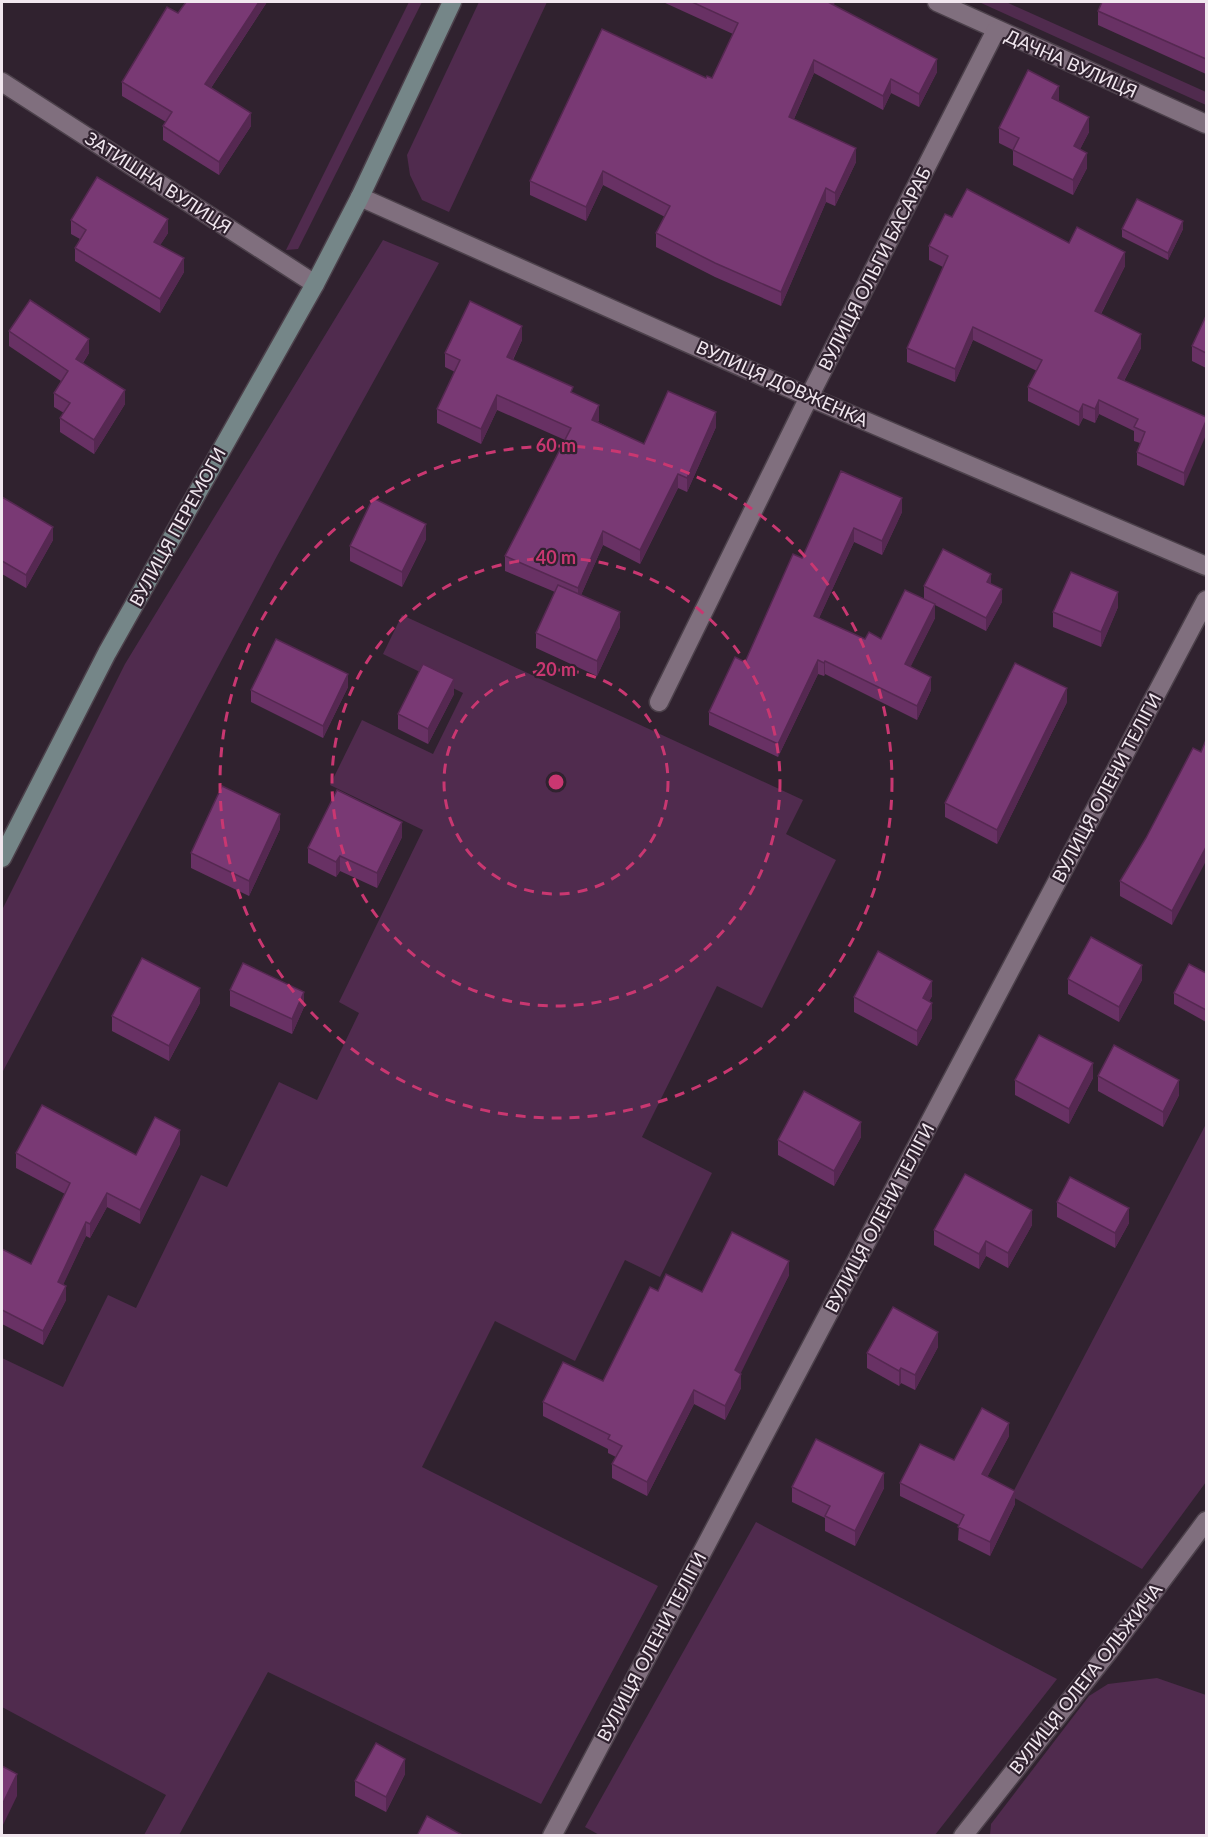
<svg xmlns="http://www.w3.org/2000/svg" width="1208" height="1837" viewBox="0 0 1208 1837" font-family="Lato,sans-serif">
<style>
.green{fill:#502b4e}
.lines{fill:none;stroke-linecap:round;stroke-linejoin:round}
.street-casing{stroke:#4c414b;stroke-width:21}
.secondary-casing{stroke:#4c414b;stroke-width:21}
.street{stroke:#806f7e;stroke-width:18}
.secondary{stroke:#758688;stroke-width:18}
.wall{fill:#683164}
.shaded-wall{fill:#552851}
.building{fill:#793974;stroke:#552851;stroke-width:1.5}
.ring{fill:none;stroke:#c93771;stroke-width:3;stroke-dasharray:10 8}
.labels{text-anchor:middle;stroke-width:4.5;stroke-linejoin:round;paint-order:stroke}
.street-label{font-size:18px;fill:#f1e7ef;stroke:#30222f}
.centre{fill:#c93771;stroke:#30222f;stroke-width:3}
.ring-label{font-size:18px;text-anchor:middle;font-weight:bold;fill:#c93771;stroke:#30222f;stroke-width:4.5;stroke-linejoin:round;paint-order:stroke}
</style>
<rect width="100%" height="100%" fill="#30222f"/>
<g class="green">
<polygon points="409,2 422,2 298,249 286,250"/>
<polygon points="479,2 547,2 449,212 422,200 410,175 407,155"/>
<polygon points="979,2 1006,2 1206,92 1206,105"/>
<polygon points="383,240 439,263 277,556 2,1073 2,910 125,664"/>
<polygon points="402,615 803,800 786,834 836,860 762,1008 717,986 642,1137 712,1173 660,1277 625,1260 575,1361 495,1321 422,1467 658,1586 541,1804 268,1672 179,1835 144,1835 166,1795 2,1707 2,1358 63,1387 108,1295 136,1308 201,1175 227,1187 279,1082 317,1100 359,1013 339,1002 423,830 330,785 362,720 433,754 463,693 383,654"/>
<polygon points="1206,1124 1206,1482 1142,1569 1011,1496"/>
<polygon points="756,1522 1057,1679 935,1835 601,1836 585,1827"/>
<polygon points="1157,1678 1206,1695 1206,1835 990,1835 991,1824 1089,1696 1108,1684"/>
</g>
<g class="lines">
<defs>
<g id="street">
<polyline points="937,2 1206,124"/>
<polyline points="2,82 315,284"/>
<polyline points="360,197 809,397 1206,566"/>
<polyline points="659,702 809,397 996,30"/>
<polyline points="552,1836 1206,600"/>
<polyline points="963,1836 1109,1651 1206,1521"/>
</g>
<polyline id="secondary" points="2,858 107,653 315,284 360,197 452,2"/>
</defs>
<use href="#street" class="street-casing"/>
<use href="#secondary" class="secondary-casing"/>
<use href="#street" class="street"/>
<use href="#secondary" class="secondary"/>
</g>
<g class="wall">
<polygon points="186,2 267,2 211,88 251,126 219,175 163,140 163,126 166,122 122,96 122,82 178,13"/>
<polygon points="663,2 835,2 833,5 937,72 919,107 891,93 883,110 814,73 794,119 856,162 835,206 826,202 781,306 715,277 656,247 656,233 665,217 603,185 586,221 530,195 530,181 712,78 733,34"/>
<polygon points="1206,2 1206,74 1098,25 1098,11"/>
<polygon points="1059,101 1058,102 1089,132 1080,149 1087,168 1073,195 1013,165 1013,150 999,143 999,128"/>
<polygon points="952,217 1069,243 1125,266 1101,314 1141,348 1124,381 1206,417 1184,486 1137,465 1137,452 1140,443 1134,441 1134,431 1099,414 1095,423 1083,418 1079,426 1028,401 1028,387 1037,371 973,340 955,382 907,362 907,348 943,267 929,260 929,246"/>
<polygon points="71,220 168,233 160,245 184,272 160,313 75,261 75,248 80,239 71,234"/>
<polygon points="1122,229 1183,229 1168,260 1122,237"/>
<polygon points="1206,316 1206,368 1192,361 1192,346"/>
<polygon points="9,331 89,353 83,363 125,404 94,454 60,432 60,418 64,413 54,407 54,393 61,381 9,346"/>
<polygon points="522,340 513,360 573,393 599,420 598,422 644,444 716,427 687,492 678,488 640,564 603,545 581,595 620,627 597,676 536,648 536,633 555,592 505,571 505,556 565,440 497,410 481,444 437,423 437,409 455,372 445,367 445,353"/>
<polygon points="841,471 902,512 882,555 854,542 819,618 865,639 881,639 924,599 924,586 991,584 1002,602 986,631 935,605 935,618 910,667 931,690 917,720 825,674 824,676 818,674 778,757 709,725 709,712 745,662 802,558"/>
<polygon points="2,497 53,540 26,588 2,574"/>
<polygon points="426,539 402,587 350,561 350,546"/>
<polygon points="1118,607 1101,647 1053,627 1053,612"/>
<polygon points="348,687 323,738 251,702 251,690"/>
<polygon points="454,694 428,744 398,729 398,714"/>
<polygon points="1067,702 997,844 945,817 945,803"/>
<polygon points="1201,752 1172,925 1120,896 1120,881"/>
<polygon points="280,829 249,896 191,868 191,853"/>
<polygon points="402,837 377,888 340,871 336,877 308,863 308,848"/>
<polygon points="1206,973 1206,1022 1174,1004 1174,993"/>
<polygon points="1068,979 1142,980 1119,1022 1068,994"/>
<polygon points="230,990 304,1007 292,1034 230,1006"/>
<polygon points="932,996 929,1001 932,1018 917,1046 854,1012 854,997"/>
<polygon points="200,1003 169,1061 112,1031 112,1016"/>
<polygon points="1098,1076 1179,1095 1163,1127 1098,1091"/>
<polygon points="1093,1078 1069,1124 1015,1095 1015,1080"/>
<polygon points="861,1137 834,1186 778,1155 778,1140"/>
<polygon points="180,1144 140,1224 107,1207 90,1238 86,1236 63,1284 66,1300 43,1345 2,1324 2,1249 31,1264 65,1194 16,1168 16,1153 136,1155"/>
<polygon points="1057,1202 1129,1223 1115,1248 1057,1217"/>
<polygon points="1032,1225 1008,1268 986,1256 979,1269 934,1245 934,1230"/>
<polygon points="789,1275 740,1373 741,1388 725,1420 694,1404 647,1496 612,1478 612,1464 616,1457 608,1453 608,1449 543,1416 543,1402 603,1381 658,1291 702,1292"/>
<polygon points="938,1347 915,1390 901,1383 899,1386 867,1368 867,1353"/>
<polygon points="1009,1436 987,1477 1015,1504 990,1556 958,1540 959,1525 900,1496 900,1483"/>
<polygon points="792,1487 884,1488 855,1546 825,1531 825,1518 792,1502"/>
<polygon points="405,1774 386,1812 355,1796 355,1781"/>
</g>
<g class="shaded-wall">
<polygon points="259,2 267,2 205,97 205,84"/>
<polygon points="829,2 835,2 828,16"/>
<polygon points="937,59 937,72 919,107 919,94"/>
<polygon points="814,60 814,73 789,130 789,117"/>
<polygon points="891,79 891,93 883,110 883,96"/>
<polygon points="1059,86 1059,101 1052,113 1052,98"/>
<polygon points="251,113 251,126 219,175 219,162"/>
<polygon points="1089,117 1089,132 1074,161 1074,146"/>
<polygon points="856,148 856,162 835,206 835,193"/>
<polygon points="1087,153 1087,168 1073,195 1073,180"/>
<polygon points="603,171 603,185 586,221 586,207"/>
<polygon points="826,188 826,202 781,306 781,292"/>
<polygon points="168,219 168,233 154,255 154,242"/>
<polygon points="1183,221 1183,229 1168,260 1168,253"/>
<polygon points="1125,252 1125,266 1095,325 1095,311"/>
<polygon points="184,258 184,272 160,313 160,299"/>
<polygon points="522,326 522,340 507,371 507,357"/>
<polygon points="973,327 973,340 955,382 955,369"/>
<polygon points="1141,334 1141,348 1118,392 1118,378"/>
<polygon points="89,339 89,353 76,373 76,359"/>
<polygon points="125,390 125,404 94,454 94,440"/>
<polygon points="497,395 497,410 481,444 481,429"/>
<polygon points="1099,400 1099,414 1095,423 1095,409"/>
<polygon points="1083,404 1083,418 1079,426 1079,412"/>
<polygon points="599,405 599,420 592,434 592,420"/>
<polygon points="716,412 716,427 687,492 687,478"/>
<polygon points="1206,421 1206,435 1184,486 1184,473"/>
<polygon points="678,474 678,488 640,564 640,550"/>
<polygon points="902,498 902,512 882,555 882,541"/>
<polygon points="426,524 426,539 402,587 402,572"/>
<polygon points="53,527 53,540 26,588 26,575"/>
<polygon points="854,528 854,542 814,629 814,616"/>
<polygon points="603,531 603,545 578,602 578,588"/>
<polygon points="991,574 991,587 987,582"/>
<polygon points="1002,589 1002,602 986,631 986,618"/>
<polygon points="1118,592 1118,607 1101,647 1101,632"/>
<polygon points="935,604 935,618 905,678 905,664"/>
<polygon points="620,612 620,627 597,676 597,661"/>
<polygon points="818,660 818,674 778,757 778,744"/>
<polygon points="825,661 825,674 824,676 824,663"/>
<polygon points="348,674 348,687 323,738 323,726"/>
<polygon points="931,677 931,690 917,720 917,706"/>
<polygon points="454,679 454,694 428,744 428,729"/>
<polygon points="1067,688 1067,702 997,844 997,830"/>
<polygon points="280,814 280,829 249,896 249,881"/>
<polygon points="402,822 402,837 377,888 377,873"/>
<polygon points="1206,847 1206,861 1172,925 1172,911"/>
<polygon points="340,856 340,871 336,877 336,862"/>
<polygon points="1142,965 1142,980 1119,1022 1119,1007"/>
<polygon points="932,981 932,996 923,1013 923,998"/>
<polygon points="200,988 200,1003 169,1061 169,1046"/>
<polygon points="304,992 304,1007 292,1034 292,1019"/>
<polygon points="932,1003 932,1018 917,1046 917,1031"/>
<polygon points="1093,1063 1093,1078 1069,1124 1069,1109"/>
<polygon points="1179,1080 1179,1095 1163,1127 1163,1112"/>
<polygon points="861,1122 861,1137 834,1186 834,1171"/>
<polygon points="180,1130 180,1144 140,1224 140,1210"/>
<polygon points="107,1193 107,1207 90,1238 90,1224"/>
<polygon points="1129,1208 1129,1223 1115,1248 1115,1233"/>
<polygon points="1032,1210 1032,1225 1008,1268 1008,1253"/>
<polygon points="86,1222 86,1236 58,1296 58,1282"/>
<polygon points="986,1241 986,1256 979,1269 979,1254"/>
<polygon points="789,1261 789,1275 735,1385 735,1370"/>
<polygon points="66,1286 66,1300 43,1345 43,1331"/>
<polygon points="938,1332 938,1347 915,1390 915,1375"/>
<polygon points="901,1368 901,1383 899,1386 899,1371"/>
<polygon points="741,1374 741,1388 725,1420 725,1406"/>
<polygon points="694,1390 694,1404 647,1496 647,1482"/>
<polygon points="1009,1423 1009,1436 982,1487 982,1474"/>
<polygon points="884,1473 884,1488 855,1546 855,1531"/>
<polygon points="1015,1491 1015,1504 990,1556 990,1542"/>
<polygon points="405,1759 405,1774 386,1812 386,1797"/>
<polygon points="17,1774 17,1796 2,1827 2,1805"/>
</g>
<g class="building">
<polygon points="186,2 259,2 205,84 251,113 219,162 163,126 172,112 122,82 167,7 178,13"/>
<polygon points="692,2 829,2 828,2 937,59 919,94 891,79 883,96 814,60 789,117 856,148 835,193 826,188 781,292 715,263 656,233 670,206 603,171 586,207 530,181 602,29 706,78 707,76 712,78 738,23"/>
<polygon points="1102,2 1206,2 1206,59 1098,11"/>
<polygon points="1028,70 1059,86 1052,98 1089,117 1074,146 1087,153 1073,180 1013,150 1019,138 999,128"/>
<polygon points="97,177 168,219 154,242 184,258 160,299 75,248 86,230 71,220"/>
<polygon points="967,189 1069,243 1077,227 1125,252 1095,311 1141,334 1118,378 1206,417 1206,421 1184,473 1137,452 1145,432 1134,427 1138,419 1099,400 1095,409 1083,404 1079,412 1028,387 1042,360 973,327 955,369 907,348 948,256 929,246 945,214 952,217"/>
<polygon points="1137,199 1183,221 1168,253 1122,229"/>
<polygon points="30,300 89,339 76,359 125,390 94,440 60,418 70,403 54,393 68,371 9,331"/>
<polygon points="470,301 522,326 507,357 573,387 571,392 599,405 592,420 644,444 668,391 716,412 687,478 678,474 640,550 603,531 578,588 505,556 571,428 497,395 481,429 437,409 460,360 445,353"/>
<polygon points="1206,316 1206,353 1192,346"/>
<polygon points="841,471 902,498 882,541 854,528 814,616 865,639 869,632 881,639 905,590 935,604 905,664 931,677 917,706 825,661 824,663 818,660 778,744 709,712 735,657 745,662 793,554 802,558"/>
<polygon points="2,497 53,527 26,575 2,561"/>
<polygon points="373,498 426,524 402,572 350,546"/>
<polygon points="943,549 991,574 987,582 1002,589 986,618 924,586"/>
<polygon points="1071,572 1118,592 1101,632 1053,612"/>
<polygon points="558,585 620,612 597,661 536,633"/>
<polygon points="276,639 348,674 323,726 251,690"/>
<polygon points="1015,663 1067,688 997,830 945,803"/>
<polygon points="423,664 454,679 428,729 398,714"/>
<polygon points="1206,740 1206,847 1172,911 1120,881 1146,838 1193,748 1201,752"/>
<polygon points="222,786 280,814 249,881 191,853"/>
<polygon points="337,790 402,822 377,873 340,856 336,862 308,848"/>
<polygon points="1091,937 1142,965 1119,1007 1068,979"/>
<polygon points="878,951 932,981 923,998 932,1003 917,1031 854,997"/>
<polygon points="142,958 200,988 169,1046 112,1016"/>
<polygon points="243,963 304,992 292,1019 230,990"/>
<polygon points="1189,964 1206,973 1206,1010 1174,993"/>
<polygon points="1039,1035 1093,1063 1069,1109 1015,1080"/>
<polygon points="1114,1045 1179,1080 1163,1112 1098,1076"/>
<polygon points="804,1091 861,1122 834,1171 778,1140"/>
<polygon points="42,1105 136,1155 155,1117 180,1130 140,1210 107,1193 90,1224 86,1222 58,1282 66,1286 43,1331 2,1310 2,1249 31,1264 70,1183 16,1153"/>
<polygon points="965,1174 1032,1210 1008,1253 986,1241 979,1254 934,1230"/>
<polygon points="1070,1177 1129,1208 1115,1233 1057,1202"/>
<polygon points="732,1232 789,1261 735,1370 741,1374 725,1406 694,1390 647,1482 612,1464 622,1446 608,1439 610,1435 543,1402 563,1362 603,1381 650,1287 658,1291 666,1274 702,1292"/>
<polygon points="893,1307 938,1332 915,1375 901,1368 899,1371 867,1353"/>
<polygon points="982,1408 1009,1423 982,1474 1015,1491 990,1542 958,1527 964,1515 900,1483 920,1444 954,1460"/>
<polygon points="816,1439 884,1473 855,1531 825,1516 830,1506 792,1487"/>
<polygon points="376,1743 405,1759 386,1797 355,1781"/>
<polygon points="2,1766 17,1774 2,1805"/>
<polygon points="427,1816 464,1836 417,1836"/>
</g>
<g class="ring">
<circle cx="556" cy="782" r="112"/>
<circle cx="556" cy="782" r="224"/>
<circle cx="556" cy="782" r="336"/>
</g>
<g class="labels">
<g class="street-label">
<text transform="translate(1071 64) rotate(24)" y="6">ДАЧНА ВУЛИЦЯ</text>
<text transform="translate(158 183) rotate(33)" y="6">ЗАТИШНА ВУЛИЦЯ</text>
<text transform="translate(875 269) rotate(-63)" y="6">ВУЛИЦЯ ОЛЬГИ БАСАРАБ</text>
<text transform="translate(782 384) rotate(24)" y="6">ВУЛИЦЯ ДОВЖЕНКА</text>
<text transform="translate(178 527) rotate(-61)" y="6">ВУЛИЦЯ ПЕРЕМОГИ</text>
<text transform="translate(1107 788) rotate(-62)" y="6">ВУЛИЦЯ ОЛЕНИ ТЕЛІГИ</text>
<text transform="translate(880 1218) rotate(-62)" y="6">ВУЛИЦЯ ОЛЕНИ ТЕЛІГИ</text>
<text transform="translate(652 1647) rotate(-62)" y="6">ВУЛИЦЯ ОЛЕНИ ТЕЛІГИ</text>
<text transform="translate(1086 1679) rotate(-52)" y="6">ВУЛИЦЯ ОЛЕГА ОЛЬЖИЧА</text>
</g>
</g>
<circle cx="556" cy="782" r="9" class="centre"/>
<g class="ring-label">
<text x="556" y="452">60 m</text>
<text x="556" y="564">40 m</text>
<text x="556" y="676">20 m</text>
</g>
<rect width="1208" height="1837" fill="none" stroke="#f1e7ef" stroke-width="6"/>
</svg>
